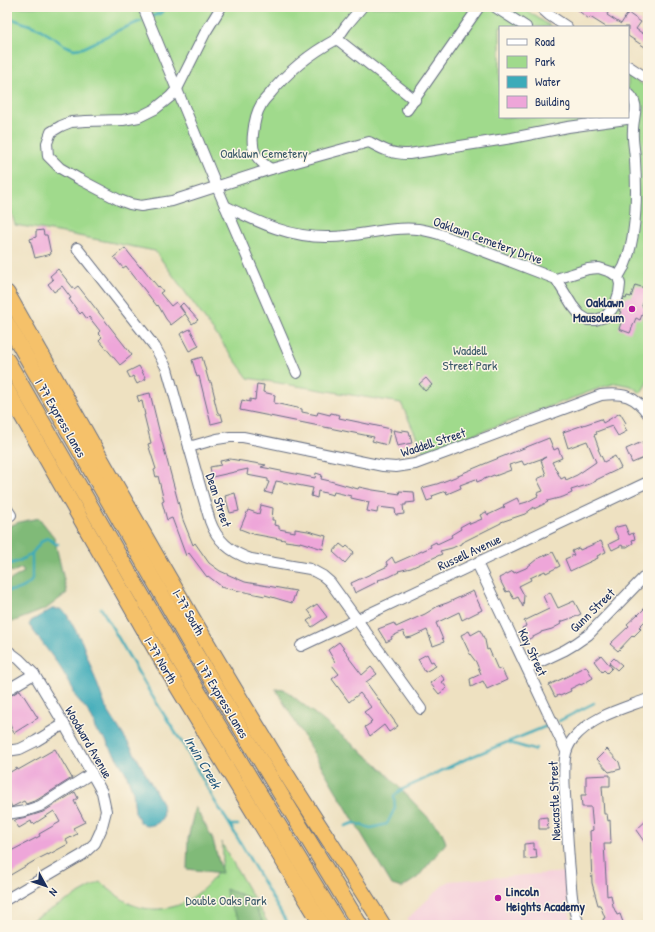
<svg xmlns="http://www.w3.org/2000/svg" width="655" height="932" viewBox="0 0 655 932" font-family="'Patrick Hand',sans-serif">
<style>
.built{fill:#f5cfdc}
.green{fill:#a0da8c;stroke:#5e8475}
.forest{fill:#80ba78;stroke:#4e746b}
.water{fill:#3cabb9;stroke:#2c6d8c}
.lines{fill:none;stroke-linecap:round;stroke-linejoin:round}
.stream{stroke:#3cabb9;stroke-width:2.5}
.building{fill:#eea6d9}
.minor-casing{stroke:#656d81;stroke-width:12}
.highway-casing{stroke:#656d81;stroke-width:17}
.minor{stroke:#fff;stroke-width:10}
.highway{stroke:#f5c16b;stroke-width:15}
.poi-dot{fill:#b5179e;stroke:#fcf5e5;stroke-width:1.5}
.labels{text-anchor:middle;stroke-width:3;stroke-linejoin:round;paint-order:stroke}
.park-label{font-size:13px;fill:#3c5a6a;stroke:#fcf5e5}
.street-label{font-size:13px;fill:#1b2f5e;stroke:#fcf5e5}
.poi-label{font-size:13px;font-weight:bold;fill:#1b2f5e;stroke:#fcf5e5;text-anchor:end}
.water-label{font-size:14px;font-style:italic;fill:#275a7e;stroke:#fcf5e5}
</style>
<rect width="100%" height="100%" fill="#fcf5e5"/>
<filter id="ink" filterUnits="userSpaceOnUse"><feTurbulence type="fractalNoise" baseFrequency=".025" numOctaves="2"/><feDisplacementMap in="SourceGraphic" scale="8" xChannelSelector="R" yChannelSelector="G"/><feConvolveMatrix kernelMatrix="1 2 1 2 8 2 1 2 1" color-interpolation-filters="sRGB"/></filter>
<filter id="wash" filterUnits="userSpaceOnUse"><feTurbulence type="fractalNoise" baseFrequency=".012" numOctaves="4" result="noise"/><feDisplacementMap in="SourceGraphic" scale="16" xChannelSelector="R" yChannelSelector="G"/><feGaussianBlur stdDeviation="0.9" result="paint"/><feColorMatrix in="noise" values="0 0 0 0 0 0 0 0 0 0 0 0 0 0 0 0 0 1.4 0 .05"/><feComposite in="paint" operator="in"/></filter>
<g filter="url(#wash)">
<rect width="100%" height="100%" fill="#eee1c1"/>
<polygon class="built" points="565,872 568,908 573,925 411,925 407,919 442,886 449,881"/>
<g class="green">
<polygon points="7,7 521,7 552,27 500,27 500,117 628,117 628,75 648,88 648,143 646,146 648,150 648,381 641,393 631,386 616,383 600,388 424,453 401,403 248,378 155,251 58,232 15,225 7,198"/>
<path d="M221 842 269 925H23L100 882C109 889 125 903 136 906 147 910 161 910 172 907 190 903 213 883 221 866 224 859 223 850 221 842Z"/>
</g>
<g class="forest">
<polygon points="39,518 54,537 67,593 46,609 7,624 7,582 24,572 22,568 12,572 7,570 7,527 19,522"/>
<polygon points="275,688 284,689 377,764 442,832 446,843 418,877 402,888 392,885"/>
<polygon points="195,807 212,837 222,873 187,869 188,839"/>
<polygon points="226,889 250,898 265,925 244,925 227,902"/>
</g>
<path class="water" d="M52 609H60L66 613 82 642 106 708 132 749 162 803C164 818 163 824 147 826L140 822 135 812 133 792 126 773 105 739 99 734 95 729 93 720 87 710 75 696 73 689 60 667 29 625 31 621Z"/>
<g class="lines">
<g class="stream">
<polyline points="153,16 161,13 165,7"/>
<polyline points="7,17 38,28 57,40 64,45 74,49 83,48 119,30 141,21"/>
<path d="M7 564C14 564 26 558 31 554 38 548 39 540 48 538L56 544H58"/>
<path d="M7 591C17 591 26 588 32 580V554"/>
<polyline points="101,608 149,691 184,746 214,800 230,825 288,925"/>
<polyline points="559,721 594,703"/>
<polyline points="510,743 534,750 536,748"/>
<polyline points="230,825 238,825"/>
<polyline points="345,826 354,823 371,828 387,824 395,808 394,796 399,791 466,759 547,726"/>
</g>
</g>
<g id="blocks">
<g class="building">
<polygon points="575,7 599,7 608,13 607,15 621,24 628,13 641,22 636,29 648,37 648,49 628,36 628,27 606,27 590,17 589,19 580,12"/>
<polygon points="43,230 44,235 47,235 51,254 35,258 30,239 36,237 36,231"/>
<polygon points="125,248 140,267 141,266 158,287 159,286 163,291 160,293 171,306 176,302 185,314 171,325 166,319 158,305 157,306 126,266 123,268 114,257"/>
<polygon points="58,269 74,289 78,286 132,355 120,365 99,340 102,337 98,333 100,331 89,317 87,319 82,312 80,314 69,299 71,298 62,286 54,292 48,284 53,280 50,276"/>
<polygon points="635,285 648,289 642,306 645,307 640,320 636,318 630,333 619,329 623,316 619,315 621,312 619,311 624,298 626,299 627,296 631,297"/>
<polygon points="183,303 198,320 192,324 180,306"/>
<polygon points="190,329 199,346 189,351 180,334"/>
<polygon points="202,357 209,382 211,382 215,398 214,398 218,414 221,414 223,421 211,424 199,376 197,377 192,360"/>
<polygon points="139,366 146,379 137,384 133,376 130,378 127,372"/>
<polygon points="426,378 432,385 425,391 419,384"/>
<polygon points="257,384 264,385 263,392 275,395 274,403 302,409 302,412 317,415 318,412 330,415 331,413 340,415 339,418 363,423 391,429 387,445 372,441 374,437 240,410 242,400 250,402 250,399 255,400"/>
<polygon points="150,393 159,430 183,520 193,545 195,543 209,563 220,571 245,582 296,591 292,603 265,595 265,596 220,587 221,586 208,576 207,577 189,553 186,556 172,518 167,520 162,502 164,501 158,476 156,477 154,470 156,469 148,444 151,443 144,415 145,415 142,401 139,402 137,396"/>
<polygon points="620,413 626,423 623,424 627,431 618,436 612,426 596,432 597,434 594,435 599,449 598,449 604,462 615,456 621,468 596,480 596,481 590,484 571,490 572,493 563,497 547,501 548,502 534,509 534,507 525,514 501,522 501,523 461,543 461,544 452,548 440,551 442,554 411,568 398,571 399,572 389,577 378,580 379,581 355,593 351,583 388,566 386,562 392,557 395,563 431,547 430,545 436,542 437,544 452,537 451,535 461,529 460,527 469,522 470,524 482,519 480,515 486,512 488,515 505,507 503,505 517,498 520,504 527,502 538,496 537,493 543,491 537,479 546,475 541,460 546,457 524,465 522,461 509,465 511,470 495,476 494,475 477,482 476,479 460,485 461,488 447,494 446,491 432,496 433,499 427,501 422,488 437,484 463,474 463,473 489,462 549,438 554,450 558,448 562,458 552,462 561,479 565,477 566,480 577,475 596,462 587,441 568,448 563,432 601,419 603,423"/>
<polygon points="393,430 403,432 402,430 409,431 412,443 397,446"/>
<polygon points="642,442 648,456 644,458 632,463 626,449"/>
<polygon points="230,459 266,465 261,467 315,478 316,473 322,475 321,479 330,481 358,489 359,487 373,490 400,494 399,491 414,492 415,502 406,503 406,505 403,505 404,514 396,515 395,509 378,507 377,513 367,511 369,502 351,498 351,496 334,492 333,495 318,491 317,498 311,496 313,488 276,481 272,494 265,492 269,482 268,482 268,479 247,475 248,469 212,477 210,467 221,465 220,461"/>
<polygon points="235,493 239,511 230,513 225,496"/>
<polygon points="261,505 273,508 272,520 275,520 274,525 279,526 279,529 295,532 295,529 308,531 326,536 323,549 300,542 300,543 285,541 285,540 253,534 240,529 248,510 259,514"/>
<polygon points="625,525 629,535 633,533 635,539 632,540 633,543 627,547 623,547 622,545 612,550 609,544 619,539 614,529 617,527"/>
<polygon points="601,541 606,552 597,556 598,558 570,571 565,559 574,555 572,551 579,548 580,550"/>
<polygon points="340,544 345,548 347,546 354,552 345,563 333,552"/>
<polygon points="553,552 560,566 546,573 545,571 530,578 531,580 519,586 524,595 523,607 518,597 514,599 509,591 506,592 499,578 513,571 514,573 526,568 537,559"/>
<polygon points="473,591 482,610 462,620 459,612 436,623 444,642 433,646 427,630 412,637 406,638 403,631 391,637 392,639 386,642 378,629 394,623 396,627 425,614 438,606 447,603"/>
<polygon points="550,592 558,608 574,601 581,614 575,617 560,622 561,624 552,629 541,632 541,633 527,640 522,628 526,626 524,621 549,609 543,596"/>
<polygon points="317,604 327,617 312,627 307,621 313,617 308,610"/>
<polygon points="648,605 648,618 639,627 641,629 634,636 633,635 618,651 610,644 629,626 627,624 638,614 638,615"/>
<polygon points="480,630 485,640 487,650 489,649 498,670 501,668 507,680 487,689 483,681 471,687 470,679 481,674 476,662 470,654 461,635 469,631 471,635"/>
<polygon points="339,642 350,657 349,658 362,675 371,667 377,674 366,682 398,726 389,732 384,725 370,736 365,727 371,723 370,722 372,721 364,712 371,707 360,693 349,702 332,679 339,674 332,665 335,662 328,650"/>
<polygon points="427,654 431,662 433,661 436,666 425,672 418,659"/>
<polygon points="601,655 612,668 607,673 604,670 602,672 594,661"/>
<polygon points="614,658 622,665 617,670 609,663"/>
<polygon points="586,666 593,678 581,685 580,684 570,689 571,691 560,696 559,695 555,697 549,685 572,674 572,673"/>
<polygon points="441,675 445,680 442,682 447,688 439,694 430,683"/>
<polygon points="20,690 38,718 14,733 7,719 7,696 10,696"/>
<polygon points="55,749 72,778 37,800 26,804 24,801 12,807 7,797 7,774 17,768 18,770"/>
<polygon points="607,749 619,762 621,769 609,772 597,759"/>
<polygon points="610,775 610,786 602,786 604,814 607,814 608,821 610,820 611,844 604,844 607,896 611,895 613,906 617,915 620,914 624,925 605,925 603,919 605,918 600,905 598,905 592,883 590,831 593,830 591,807 582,807 581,795 586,795 586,776"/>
<polygon points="75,792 78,798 74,801 85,822 73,828 77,834 66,840 68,844 48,855 48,854 36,860 7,877 7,853 40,836 39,834 60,822 54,811 34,824 34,823 32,824 31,821 19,828 14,821 17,819 27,817 43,812"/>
<polygon points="547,817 548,829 539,829 539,818"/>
<polygon points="648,819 648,847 636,830"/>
<polygon points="534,843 534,850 536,849 537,858 524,859 524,844"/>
</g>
</g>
</g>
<g filter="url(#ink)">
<use href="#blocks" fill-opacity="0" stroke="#656d81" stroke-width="1"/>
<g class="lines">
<defs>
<g id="minor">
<polyline points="143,7 217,187 297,373"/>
<path d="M221 7 205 33 177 89 170 97 155 109 139 117 123 120 86 121 71 122 61 126 51 132 47 143 48 156 60 168 79 179 119 200 130 204 141 206 172 201 271 169 369 142C384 150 391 154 409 154L512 138 568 127 634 118"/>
<polyline points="495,7 526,27"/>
<polyline points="540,7 549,15 567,27"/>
<polyline points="337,39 346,26 362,7"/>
<polyline points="628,66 648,79"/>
<polyline points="407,110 479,7"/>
<path d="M271 169C256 160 251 151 253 134 254 124 256 113 261 105 263 101 266 98 269 95 287 72 311 53 337 39L415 100"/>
<path d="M225 206C260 223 290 238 330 237 359 237 389 226 418 229 425 230 432 232 439 234L556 279 572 305 580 315 588 320H595L605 317 612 309 616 302 619 293 620 284 618 277 611 272 599 268 588 269 556 279"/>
<path d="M77 248 155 347 167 369 210 521C217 541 232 553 251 559L310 569 323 576 330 582 421 709"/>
<path d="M618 277C620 274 622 270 624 267 637 237 637 193 635 161 635 151 632 140 633 130 633 116 641 104 628 93"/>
<path d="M189 447 217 439 230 437H243L383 466 396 467 415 464 601 395C623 392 635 396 648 414"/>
<polyline points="7,509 11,515"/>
<polyline points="477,563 566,751"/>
<polyline points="301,646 648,482"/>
<polyline points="7,650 19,659 34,674 64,724 102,792 106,811 101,830 95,843 82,855 7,899"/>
<polyline points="527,668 565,650 575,644 588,635 648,573"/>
<polyline points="7,690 34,674"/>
<polyline points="7,751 20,749 36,741 64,724"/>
<polyline points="7,814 25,811 40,806 92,773"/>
<path d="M579 925C572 907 571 890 570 871 568 851 567 830 566 810 565 793 563 775 565 758 566 751 569 744 573 739 592 716 622 709 648 699"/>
</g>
<g id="highway">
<path d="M7 293C92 443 176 594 266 741 303 803 345 863 383 925"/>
<polyline points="7,323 194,651 360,925"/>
<polyline points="7,360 179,660 339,925"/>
<polyline points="7,390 166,668 322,925"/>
</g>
</defs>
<use href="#minor" class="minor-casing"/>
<use href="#highway" class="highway-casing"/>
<use href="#minor" class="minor"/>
<use href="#highway" class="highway"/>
</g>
</g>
<g class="poi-dot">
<circle cx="632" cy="309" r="4"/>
<circle cx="498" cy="898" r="4"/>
</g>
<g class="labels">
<g class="park-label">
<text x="264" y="158">Oaklawn Cemetery</text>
<text x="470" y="355">Waddell<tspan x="470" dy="15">Street Park</tspan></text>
<text x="226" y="905">Double Oaks Park</text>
</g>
<g class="street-label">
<text transform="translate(488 240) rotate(20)" y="5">Oaklawn Cemetery Drive</text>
<text transform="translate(61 418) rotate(60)" y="5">I 77 Express Lanes</text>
<text transform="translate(433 442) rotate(-18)" y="5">Waddell Street</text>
<text transform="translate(219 500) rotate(72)" y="5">Dean Street</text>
<text transform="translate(469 552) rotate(-25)" y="5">Russell Avenue</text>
<text transform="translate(592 610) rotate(-44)" y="5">Gunn Street</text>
<text transform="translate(189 612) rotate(60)" y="5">I-77 South</text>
<text transform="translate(533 652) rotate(65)" y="5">Kay Street</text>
<text transform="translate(161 660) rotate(60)" y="5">I-77 North</text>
<text transform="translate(223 699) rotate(59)" y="5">I 77 Express Lanes</text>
<text transform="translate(89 742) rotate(60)" y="5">Woodward Avenue</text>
<text transform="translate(554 801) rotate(-92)" y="5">Newcastle Street</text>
</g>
<g class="poi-label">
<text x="624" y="307">Oaklawn<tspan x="624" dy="15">Mausoleum</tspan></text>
<text x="506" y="896" text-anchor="start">Lincoln<tspan x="506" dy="15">Heights Academy</tspan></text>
</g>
<g class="water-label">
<text transform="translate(203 762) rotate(59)" y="5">Irwin Creek</text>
</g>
</g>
<rect width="655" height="932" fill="none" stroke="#fcf5e5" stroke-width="24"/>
<rect x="499" y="26" width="130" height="92" fill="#fcf5e5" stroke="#a2a6af"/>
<rect x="507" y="39" width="20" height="6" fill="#ffffff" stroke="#a2a6af"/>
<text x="535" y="46" font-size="12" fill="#1b2f5e">Road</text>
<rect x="507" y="56" width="20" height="12" fill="#a0da8c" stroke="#a2a6af"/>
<text x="535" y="66" font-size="12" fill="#1b2f5e">Park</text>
<rect x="507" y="76" width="20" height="12" fill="#3cabb9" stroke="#a2a6af"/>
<text x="535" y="86" font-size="12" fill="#1b2f5e">Water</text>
<rect x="507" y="96" width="20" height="12" fill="#eea6d9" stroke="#a2a6af"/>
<text x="535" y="106" font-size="12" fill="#1b2f5e">Building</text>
<g transform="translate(46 886) rotate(130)" stroke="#fcf5e5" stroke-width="3" paint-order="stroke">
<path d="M0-3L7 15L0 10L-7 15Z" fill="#1b2f5e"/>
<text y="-6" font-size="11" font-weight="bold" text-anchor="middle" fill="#1b2f5e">N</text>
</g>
</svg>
